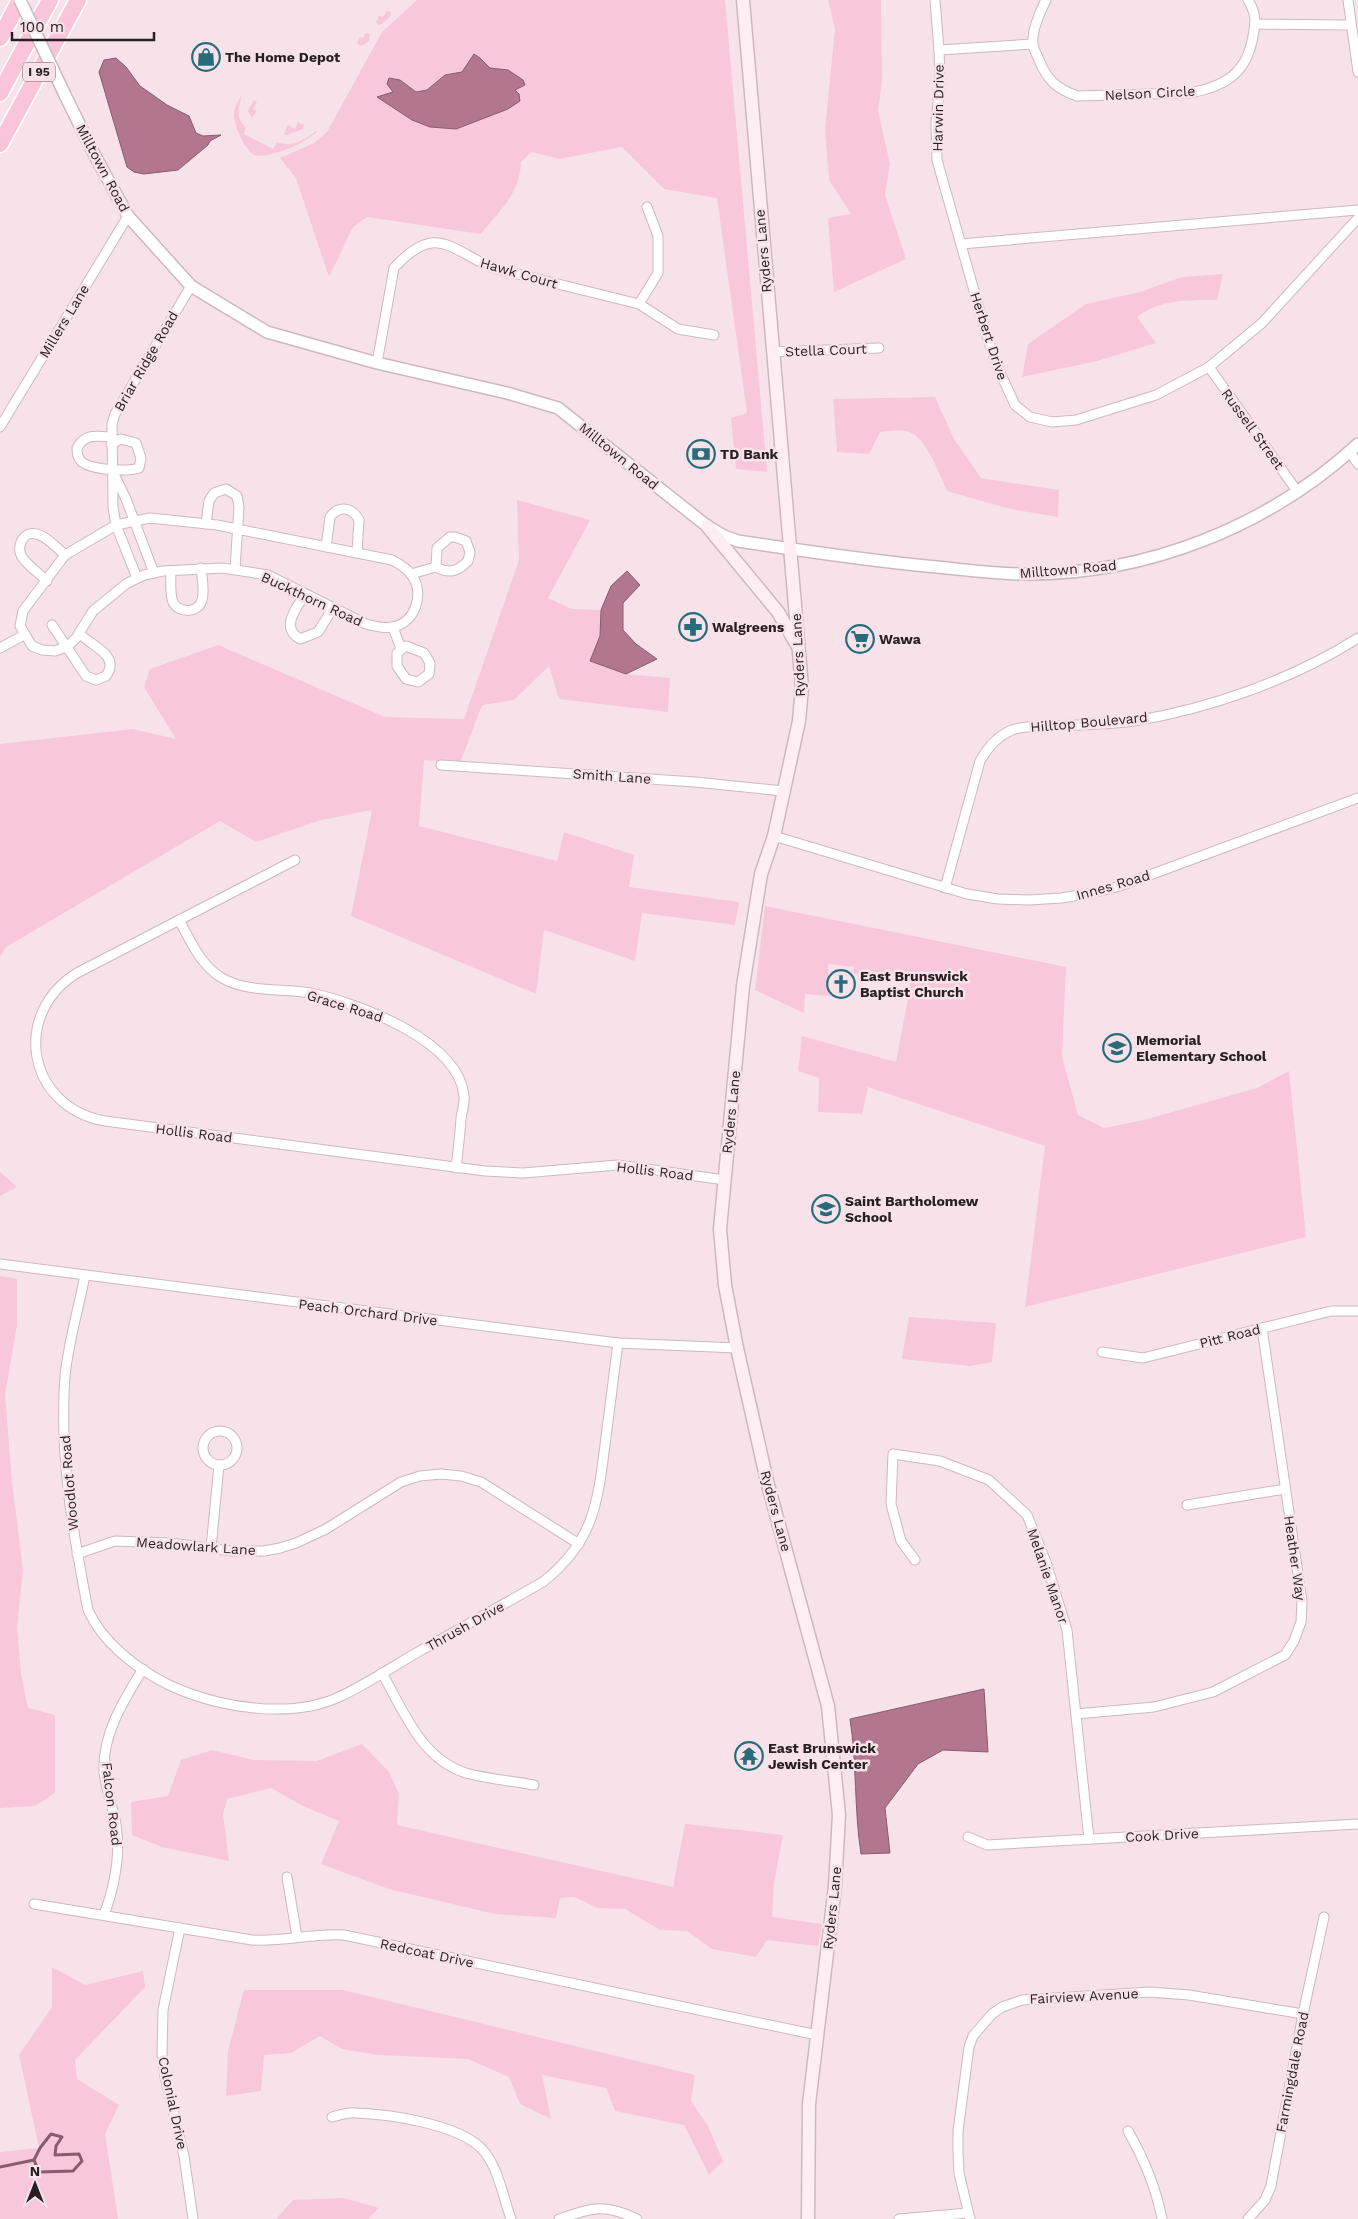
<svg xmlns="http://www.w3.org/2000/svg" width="1358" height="2219" viewBox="0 0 1358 2219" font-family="'Work Sans',sans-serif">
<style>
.green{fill:#f8c7da;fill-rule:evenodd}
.water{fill:#b2768f;stroke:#885c6e}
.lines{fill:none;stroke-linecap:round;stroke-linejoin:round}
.stream{stroke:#885c6e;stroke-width:3}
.minor-casing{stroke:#ceb8c0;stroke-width:11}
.tertiary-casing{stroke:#ceb8c0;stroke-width:14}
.secondary-casing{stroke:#ceb8c0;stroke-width:15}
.motorway-casing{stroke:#fff;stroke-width:19}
.minor{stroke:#fff;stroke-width:9}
.tertiary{stroke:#fff;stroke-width:11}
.secondary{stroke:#feeef4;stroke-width:12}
.motorway{stroke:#fac5d9;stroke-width:16}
.tertiary-bridge-casing{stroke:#ceb8c0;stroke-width:14;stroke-linecap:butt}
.tertiary-bridge{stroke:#fff;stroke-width:11}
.labels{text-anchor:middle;stroke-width:5;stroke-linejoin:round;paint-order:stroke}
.shield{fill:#f8e2ea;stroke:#665a5e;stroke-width:1}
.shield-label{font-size:12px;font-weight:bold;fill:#271f22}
.poi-label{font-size:14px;font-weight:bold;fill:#271f22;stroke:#f8e2ea;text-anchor:start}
.street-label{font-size:14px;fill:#271f22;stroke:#f8e2ea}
</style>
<rect width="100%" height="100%" fill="#f8e2ea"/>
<g class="green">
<path d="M417 0H725L767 472 736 469 731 418 747 413 717 198 664 189 622 147 559 159 532 152 521 162C520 194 500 210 481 234L367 217 353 227 329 277 296 178 280 158 314 143 327 132 382 32ZM480 58 490 68 508 70 515 90 412 120 377 97 393 91 400 80 416 92 427 90 445 75 462 72 468 65Z"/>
<polygon points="828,0 881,0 882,81 878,111 890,164 885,195 906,259 834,292 828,218 851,214 829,180 825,130 835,29"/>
<polygon points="387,11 391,12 390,17 382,24 378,25 376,22 379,16 383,17"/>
<polygon points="366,33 370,34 369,41 362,46 359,45 357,43 360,37 363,38"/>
<path d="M242 94C240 107 233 116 246 127L244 134 273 149 277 142C293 148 304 140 316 131L317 132C305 143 271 159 254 155 244 148 233 125 234 112 235 106 239 100 242 94Z"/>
<polygon points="254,100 257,102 253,109 257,111 252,118 248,111"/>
<polygon points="298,122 304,125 303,129 287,135 284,134 288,125 295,129"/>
<path d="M1223 274 1217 300C1191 300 1159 299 1137 317L1156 343 1097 361 1022 377 1028 344 1086 304 1140 292 1182 277Z"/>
<path d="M935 397 954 439 981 478 1059 490 1058 517 1010 509 947 491C939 474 927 437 907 431 899 429 888 431 880 432L869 454 837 452 833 399Z"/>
<polygon points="517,500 590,520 548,598 572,609 601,610 600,636 590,661 626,674 670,678 668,712 559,699 549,666 514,700 482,705 460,763 424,760 419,826 557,861 564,832 634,855 629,887 739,902 735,925 642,913 635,961 544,930 536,994 351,916 372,810 321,820 256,842 220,821 6,947 0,957 0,744 133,729 176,739 144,687 150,669 218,645 385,717 464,719 519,560"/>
<polygon points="765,906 1066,967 1062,1057 1078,1115 1104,1128 1144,1120 1257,1088 1289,1071 1306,1237 1025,1307 1045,1146 868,1087 862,1114 818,1112 819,1078 798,1071 802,1036 896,1062 911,982 854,974 854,967 828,964 830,996 805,994 804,1013 755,990"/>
<polygon points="0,1172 17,1187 0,1196"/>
<polygon points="0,1276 17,1279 17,1325 5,1395 12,1482 23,1570 17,1627 21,1674 28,1708 55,1715 55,1793 35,1806 0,1808"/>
<polygon points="909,1317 996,1323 992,1362 970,1366 902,1359"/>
<polygon points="362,1744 389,1772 399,1794 397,1825 673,1887 685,1824 783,1835 774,1883 772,1917 822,1924 818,1946 767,1940 756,1957 712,1949 687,1931 660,1930 625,1909 598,1908 574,1897 560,1898 556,1918 495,1914 389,1889 321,1864 339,1821 303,1806 271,1788 227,1799 223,1814 229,1861 162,1847 132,1835 131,1802 168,1796 181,1760 212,1750 254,1760 317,1761"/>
<polygon points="52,1967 85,1985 143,1971 145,1987 75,2060 77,2079 119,2105 105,2134 118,2219 0,2219 0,2152 39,2148 19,2055 52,2007"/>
<polygon points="244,1990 343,1990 695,2075 691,2101 708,2126 723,2161 709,2175 684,2125 615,2111 606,2088 542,2075 551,2119 520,2104 509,2077 468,2059 378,2055 342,2049 320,2036 291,2053 264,2055 261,2091 226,2096 228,2051"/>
<polygon points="344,2198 379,2208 368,2219 276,2219 293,2200"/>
</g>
<g class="water">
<polygon points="474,54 480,58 490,68 508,70 523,80 525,85 515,90 519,94 520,101 508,109 456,129 430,127 412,120 377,97 393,92 387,84 389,78 400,80 416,92 427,90 445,75 462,72"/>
<polygon points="116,58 126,67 140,86 167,105 189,116 196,133 203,136 221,135 210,141 208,145 178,170 144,174 134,172 127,167 99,72 104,60"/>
<polygon points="627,571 640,585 623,603 623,630 636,644 657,659 626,674 590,661 600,636 601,610 611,586"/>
<path d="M984 1689 988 1752 943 1750 918 1764 885 1808 890 1853 861 1854C854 1809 857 1764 850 1719Z"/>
</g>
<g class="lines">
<g class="stream">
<polygon points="51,2134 62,2137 56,2146 55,2155 79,2154 82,2161 73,2171 39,2172 34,2160 40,2148"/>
<polyline points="0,2167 34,2160"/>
</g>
<defs>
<g id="minor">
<polyline points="935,0 939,50 940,83 936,123 937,160 986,333 998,368 1015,405 1030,417 1052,422 1076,420 1156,395 1209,367 1262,323 1358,218"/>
<path d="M1046 0C1040 11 1031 33 1033 45 1034 50 1037 55 1039 60 1047 80 1057 89 1077 96L1190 93C1226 86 1247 73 1253 36 1256 22 1256 13 1248 0"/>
<polyline points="1348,0 1358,72"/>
<polyline points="1255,24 1351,25"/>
<polyline points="939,50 1033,44"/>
<polyline points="961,244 1358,210"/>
<polyline points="639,304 658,273 658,236 647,207"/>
<polyline points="772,352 879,348"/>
<path d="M377 363 394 268C436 222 449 249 493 268L639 304 678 329 714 335"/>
<polyline points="1209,367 1297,491"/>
<polyline points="0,427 128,216"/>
<path d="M111 444 121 439 136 443 141 458 139 468C127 472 87 470 80 460 77 456 77 452 77 448 85 433 97 436 111 437"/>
<polyline points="1350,452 1358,464"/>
<polyline points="113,472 126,499 154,573"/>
<path d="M150 518 217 525 392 560C400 564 408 569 413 577 424 595 415 623 393 627 384 629 374 626 366 624L268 575 223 568 163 571 144 575 126 584 93 611 76 638 68 646 55 651 42 650 32 646 20 626 23 611 65 555 116 525Z"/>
<polyline points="206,524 209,501 214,493 226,489 237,496 239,507 235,569"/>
<path d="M450 537H455L466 541 470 552 468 561C457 572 449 574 436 567L437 548Z"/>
<path d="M326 547 330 517C339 505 352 507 359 520L357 553"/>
<path d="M171 571C171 579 170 590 172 599 175 613 198 615 202 600 205 591 202 578 201 568"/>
<polyline points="411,574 436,567"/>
<polyline points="137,578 116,525 113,507 112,424 115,414 191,286"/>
<path d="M47 581C40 574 26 564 22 557 19 552 19 547 21 542 32 520 55 546 65 555"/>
<path d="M305 594C296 609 280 627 300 639L318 632 333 608"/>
<path d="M52 625 86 676 96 680 106 676C121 655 91 646 79 633"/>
<polyline points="393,627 401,649"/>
<polygon points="406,646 424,653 430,663 429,674 418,682 406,679 397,666 397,653"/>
<polyline points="0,648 24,635"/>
<polyline points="441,765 695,782 783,791"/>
<polyline points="774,836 967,894 998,899 1029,900 1061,898 1092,893 1120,886 1358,798"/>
<path d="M295 860 77 973C11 1014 27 1107 105 1121L485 1171 523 1173 618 1165 725 1180"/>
<path d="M945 888 980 761C988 747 997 736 1012 730 1023 726 1035 727 1046 726 1075 725 1105 725 1134 721 1209 709 1294 679 1358 638"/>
<path d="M179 920C191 941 200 965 222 978 248 993 282 988 311 993 357 1003 459 1040 464 1096 465 1103 462 1111 461 1118 460 1135 458 1151 456 1168"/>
<polyline points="0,1264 618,1343 737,1348"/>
<path d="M85 1275C79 1307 68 1344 65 1376 59 1455 73 1533 88 1610 102 1642 137 1669 167 1684 215 1707 289 1720 339 1697 367 1684 392 1667 418 1652 460 1629 502 1605 543 1582 596 1540 598 1499 606 1437 610 1406 614 1374 618 1343"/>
<polyline points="1102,1352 1143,1358 1331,1311 1358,1311"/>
<circle cx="220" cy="1448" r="17"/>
<polyline points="1187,1505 1285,1489"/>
<polyline points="211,1548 219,1465"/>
<polyline points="77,1554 115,1541 171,1543 231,1551 264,1551 280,1548 296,1543 326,1529 401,1482 420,1476 441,1474 461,1476 481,1482 579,1544"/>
<polyline points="915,1560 901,1541 891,1504 893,1454 940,1461 989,1480 1027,1515 1046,1562 1067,1630 1089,1839"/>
<path d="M382 1673C403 1710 421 1759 466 1773 488 1779 512 1781 534 1785"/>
<polyline points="1076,1714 1154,1707 1213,1692 1285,1655 1294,1641 1301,1622 1302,1601 1262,1328"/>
<polyline points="968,1837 987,1845 1358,1824"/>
<polyline points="287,1877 297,1937"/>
<path d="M34 1904 252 1940C283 1942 313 1933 344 1935L817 2035"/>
<path d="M104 1915C115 1885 121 1856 116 1825 113 1807 106 1790 104 1772 102 1734 124 1700 143 1669"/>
<polyline points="180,1928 163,2010 162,2055 165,2077 184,2156 193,2219"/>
<path d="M332 2117C340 2115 348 2112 355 2113 389 2114 458 2124 482 2149 498 2166 503 2197 511 2219"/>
<path d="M1128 2131C1144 2159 1156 2187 1162 2219"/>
<path d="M559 2219C592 2208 604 2203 637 2219"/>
<polyline points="899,2219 968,2213"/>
<polyline points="970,2219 959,2173 958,2152 958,2131 969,2047 973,2036 992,2014 1002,2007 1022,2000 1150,1992 1189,1995 1303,2014"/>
<polyline points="1248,2219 1265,2200 1271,2186 1303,2014 1324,1917"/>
</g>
<path id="tertiary" d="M65 95 94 154 128 216 191 286 267 332 377 363 507 393 558 408 707 526 724 536 738 541C804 551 870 561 937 567 966 570 995 574 1024 574 1146 575 1268 527 1358 444"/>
<g id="secondary">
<polyline points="743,0 802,687 799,721 774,836 761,874 743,986 720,1229 725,1285 737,1348 767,1481 828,1706 839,1815 835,1886 809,2104 808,2219"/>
<polyline points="707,526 778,612 797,645"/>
</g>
<g id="motorway">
<polyline points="0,38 20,0"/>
<polyline points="0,93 50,0"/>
<polyline points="0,144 78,0"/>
</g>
</defs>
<use href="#minor" class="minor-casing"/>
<use href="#tertiary" class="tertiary-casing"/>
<use href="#secondary" class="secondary-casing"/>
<use href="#motorway" class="motorway-casing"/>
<use href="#minor" class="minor"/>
<use href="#tertiary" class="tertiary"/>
<use href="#secondary" class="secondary"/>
<use href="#motorway" class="motorway"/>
<defs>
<polyline id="tertiary-bridge" points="20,0 65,95"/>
</defs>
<use href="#tertiary-bridge" class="tertiary-bridge-casing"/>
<use href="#tertiary-bridge" class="tertiary-bridge"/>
</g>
<defs>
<symbol id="shop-ring" viewBox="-11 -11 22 22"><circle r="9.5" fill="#f8e2ea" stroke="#266c7a" stroke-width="1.5"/><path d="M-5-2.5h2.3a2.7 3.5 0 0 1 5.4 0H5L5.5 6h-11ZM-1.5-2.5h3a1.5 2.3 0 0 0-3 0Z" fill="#266c7a"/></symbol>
<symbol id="bank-ring" viewBox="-11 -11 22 22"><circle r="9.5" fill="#f8e2ea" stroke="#266c7a" stroke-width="1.5"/><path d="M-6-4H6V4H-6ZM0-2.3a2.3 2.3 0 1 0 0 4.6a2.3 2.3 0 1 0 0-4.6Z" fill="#266c7a"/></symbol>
<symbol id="pharmacy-ring" viewBox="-11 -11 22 22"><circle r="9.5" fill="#f8e2ea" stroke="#266c7a" stroke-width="1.5"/><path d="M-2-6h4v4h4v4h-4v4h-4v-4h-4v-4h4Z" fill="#266c7a"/></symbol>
<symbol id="supermarket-ring" viewBox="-11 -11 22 22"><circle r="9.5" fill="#f8e2ea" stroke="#266c7a" stroke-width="1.5"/><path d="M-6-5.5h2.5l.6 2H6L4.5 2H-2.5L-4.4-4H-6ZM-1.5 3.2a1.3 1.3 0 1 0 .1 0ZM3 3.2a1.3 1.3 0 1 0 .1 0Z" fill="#266c7a"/></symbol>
<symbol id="church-ring" viewBox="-11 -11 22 22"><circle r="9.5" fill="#f8e2ea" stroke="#266c7a" stroke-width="1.5"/><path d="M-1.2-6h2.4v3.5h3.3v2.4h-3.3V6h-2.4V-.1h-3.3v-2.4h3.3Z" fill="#266c7a"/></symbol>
<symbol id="school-ring" viewBox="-11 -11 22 22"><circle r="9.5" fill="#f8e2ea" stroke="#266c7a" stroke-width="1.5"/><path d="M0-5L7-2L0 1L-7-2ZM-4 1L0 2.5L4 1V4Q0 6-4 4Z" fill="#266c7a"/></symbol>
<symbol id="temple-ring" viewBox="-11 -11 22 22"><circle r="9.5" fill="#f8e2ea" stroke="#266c7a" stroke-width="1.5"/><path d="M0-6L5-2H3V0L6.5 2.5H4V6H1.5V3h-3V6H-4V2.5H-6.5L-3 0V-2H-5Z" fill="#266c7a"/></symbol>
</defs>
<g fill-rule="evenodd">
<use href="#shop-ring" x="190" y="41" width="32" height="32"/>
<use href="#bank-ring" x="685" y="438" width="32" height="32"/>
<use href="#pharmacy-ring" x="677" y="611" width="32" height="32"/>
<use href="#supermarket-ring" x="844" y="623" width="32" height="32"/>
<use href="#church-ring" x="825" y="968" width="32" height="32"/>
<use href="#school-ring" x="1101" y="1032" width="32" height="32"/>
<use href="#school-ring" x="810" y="1193" width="32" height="32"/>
<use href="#temple-ring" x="733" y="1740" width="32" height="32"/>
</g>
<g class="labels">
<rect class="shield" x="23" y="62.5" width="32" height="19" rx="4"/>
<g class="shield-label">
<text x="39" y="76">I 95</text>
</g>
<g class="poi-label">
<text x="225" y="62">The Home Depot</text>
<text x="720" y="459">TD Bank</text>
<text x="712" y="632">Walgreens</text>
<text x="879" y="644">Wawa</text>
<text x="860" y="981">East Brunswick<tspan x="860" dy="16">Baptist Church</tspan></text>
<text x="1136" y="1045">Memorial<tspan x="1136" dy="16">Elementary School</tspan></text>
<text x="845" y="1206">Saint Bartholomew<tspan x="845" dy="16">School</tspan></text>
<text x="768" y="1753">East Brunswick<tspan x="768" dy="16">Jewish Center</tspan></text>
</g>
<g class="street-label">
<text transform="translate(1150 93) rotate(-3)" y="5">Nelson Circle</text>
<text transform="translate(938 108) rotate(-89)" y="5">Harwin Drive</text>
<text transform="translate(103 168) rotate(62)" y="5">Milltown Road</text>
<text transform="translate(763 251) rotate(-95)" y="5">Ryders Lane</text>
<text transform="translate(519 273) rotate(16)" y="5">Hawk Court</text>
<text transform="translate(64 321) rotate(-59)" y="5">Millers Lane</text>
<text transform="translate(989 336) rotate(72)" y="5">Herbert Drive</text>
<text transform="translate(826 350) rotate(-2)" y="5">Stella Court</text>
<text transform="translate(146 361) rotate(-60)" y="5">Briar Ridge Road</text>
<text transform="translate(1253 429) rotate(54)" y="5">Russell Street</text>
<text transform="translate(619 456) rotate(39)" y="5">Milltown Road</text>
<text transform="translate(1068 569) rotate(-5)" y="5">Milltown Road</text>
<text transform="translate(312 599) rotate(25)" y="5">Buckthorn Road</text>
<text transform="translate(798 655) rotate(-93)" y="5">Ryders Lane</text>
<text transform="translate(1089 722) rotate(-5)" y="5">Hilltop Boulevard</text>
<text transform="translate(612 776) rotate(4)" y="5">Smith Lane</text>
<text transform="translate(1113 885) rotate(-16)" y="5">Innes Road</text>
<text transform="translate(345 1006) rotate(17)" y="5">Grace Road</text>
<text transform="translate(731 1112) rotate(-84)" y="5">Ryders Lane</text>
<text transform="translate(194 1133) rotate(7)" y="5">Hollis Road</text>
<text transform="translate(655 1171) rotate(7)" y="5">Hollis Road</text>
<text transform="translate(368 1312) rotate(7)" y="5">Peach Orchard Drive</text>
<text transform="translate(1230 1336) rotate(-14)" y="5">Pitt Road</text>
<text transform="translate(69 1483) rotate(-95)" y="5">Woodlot Road</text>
<text transform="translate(776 1511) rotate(75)" y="5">Ryders Lane</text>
<text transform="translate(196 1546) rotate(4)" y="5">Meadowlark Lane</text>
<text transform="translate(1295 1558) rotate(82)" y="5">Heather Way</text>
<text transform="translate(1048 1576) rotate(71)" y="5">Melanie Manor</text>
<text transform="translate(465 1626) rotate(-29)" y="5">Thrush Drive</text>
<text transform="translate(112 1804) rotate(83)" y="5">Falcon Road</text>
<text transform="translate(1162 1835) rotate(-3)" y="5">Cook Drive</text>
<text transform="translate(832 1908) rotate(-84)" y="5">Ryders Lane</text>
<text transform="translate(427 1953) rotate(12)" y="5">Redcoat Drive</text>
<text transform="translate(1084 1996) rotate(-3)" y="5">Fairview Avenue</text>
<text transform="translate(1292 2072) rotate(-79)" y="5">Farmingdale Road</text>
<text transform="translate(173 2103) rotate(78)" y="5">Colonial Drive</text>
</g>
</g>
<g transform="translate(35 2184)" stroke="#f8e2ea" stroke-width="4" paint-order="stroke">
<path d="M0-4L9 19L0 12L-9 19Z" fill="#271f22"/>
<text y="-8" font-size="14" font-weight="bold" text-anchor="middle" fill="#271f22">N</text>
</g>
<path d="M12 32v8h142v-8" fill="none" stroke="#271f22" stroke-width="2.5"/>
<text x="20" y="32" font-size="15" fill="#271f22" stroke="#f8e2ea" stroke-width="4" paint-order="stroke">100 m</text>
</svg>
